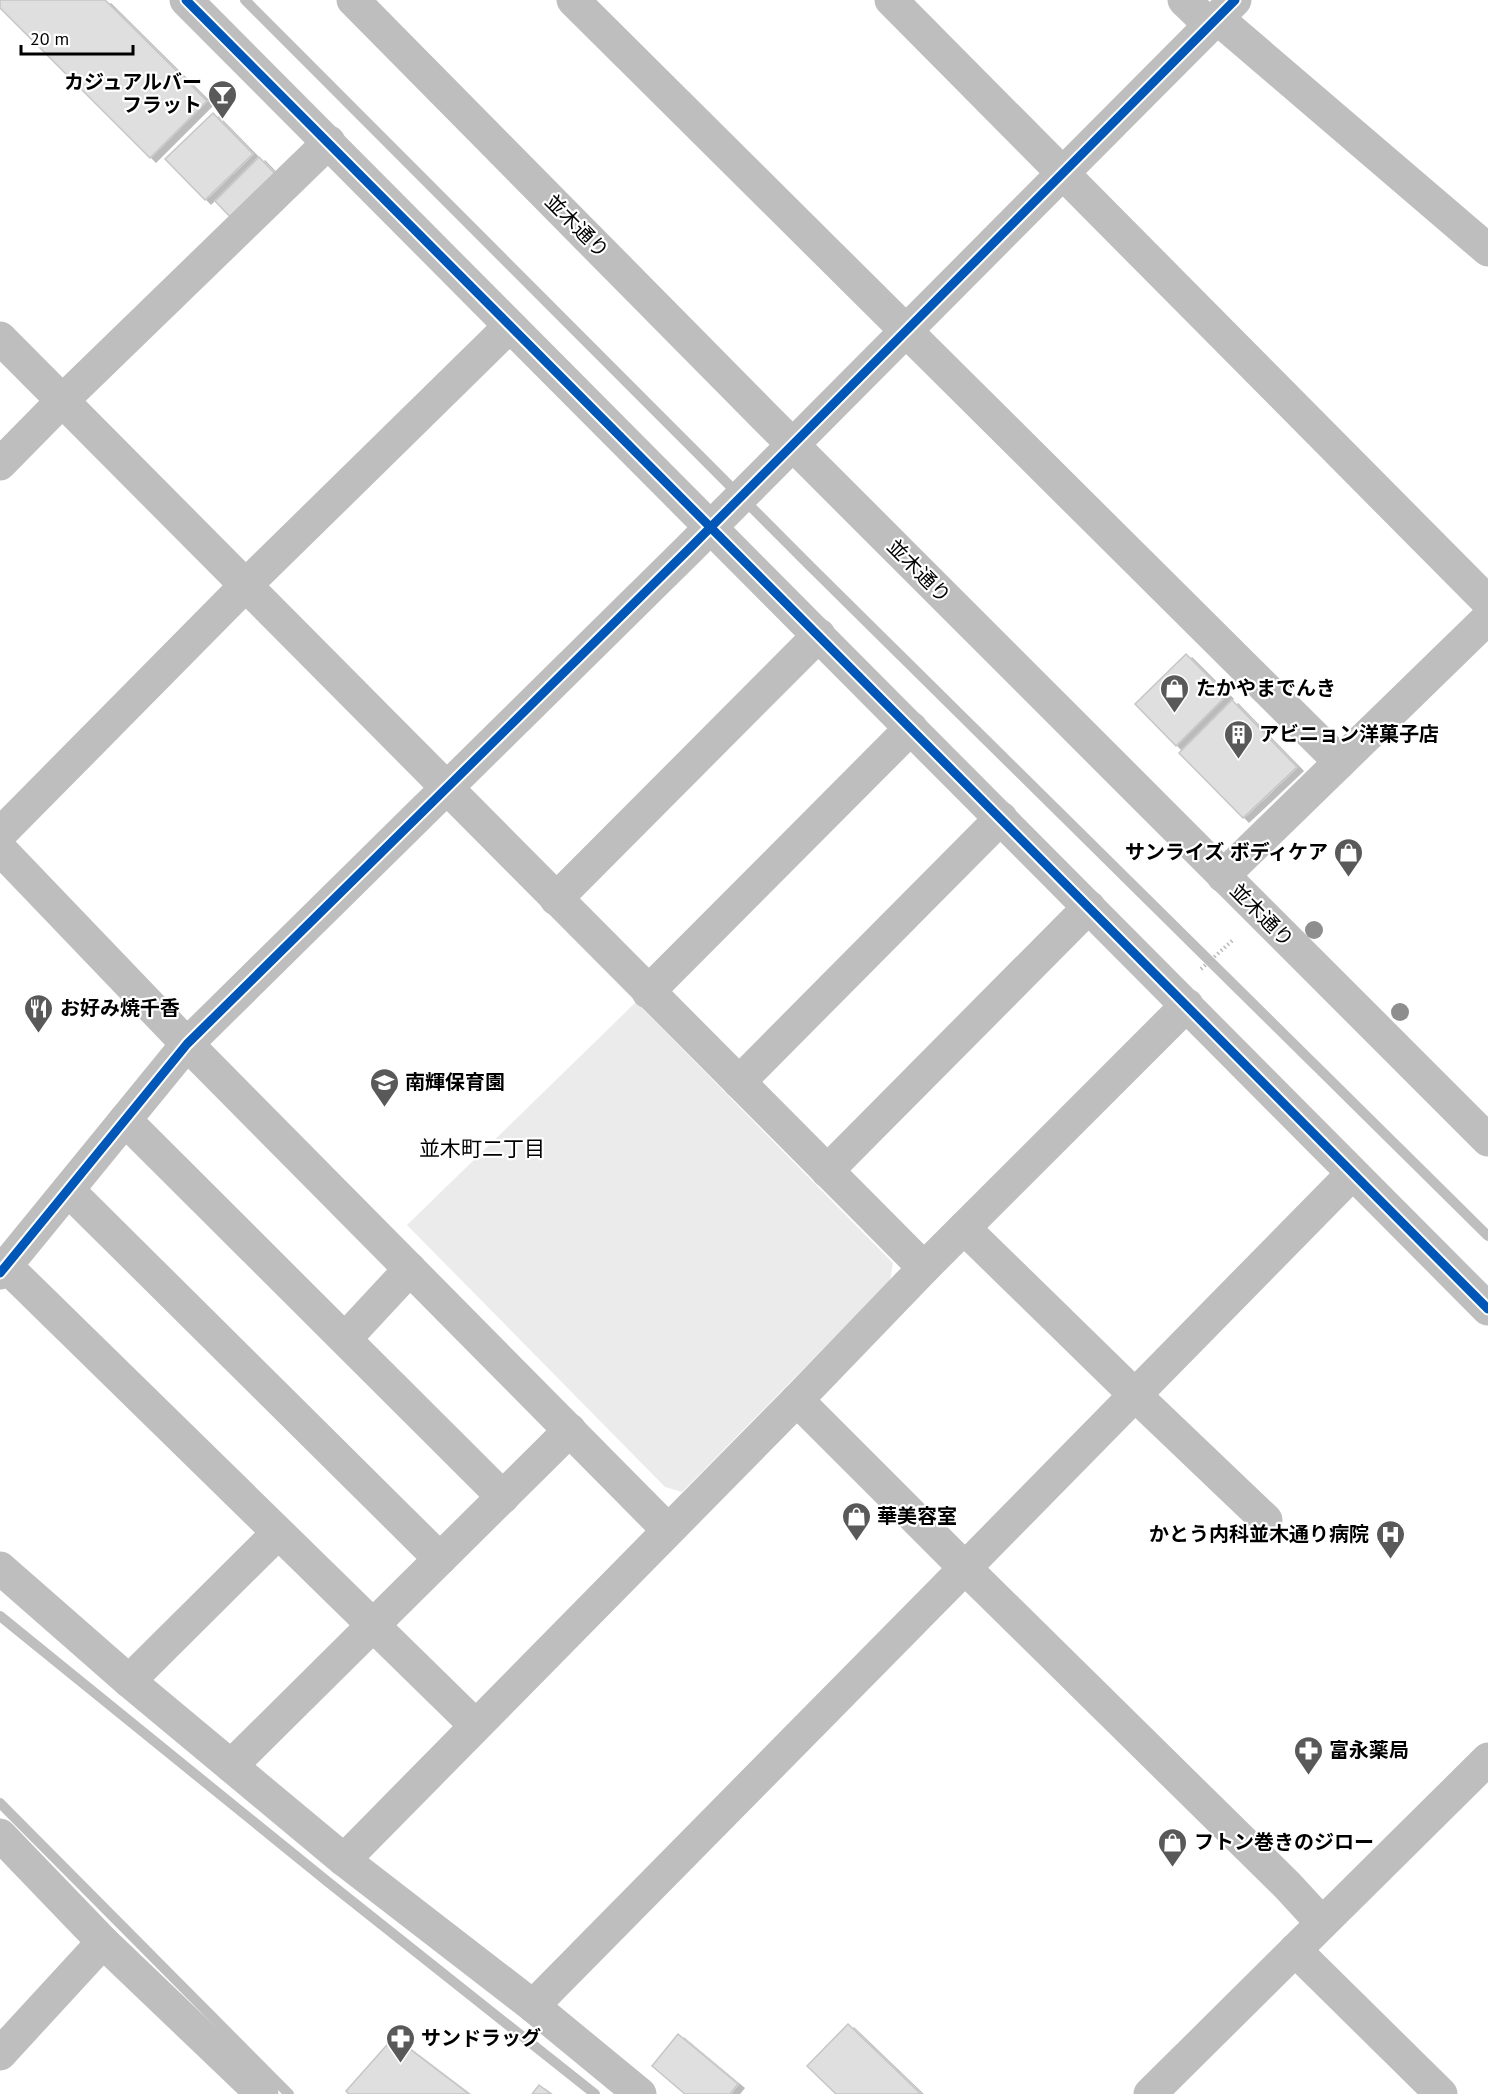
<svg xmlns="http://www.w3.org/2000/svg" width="1488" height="2094" viewBox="0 0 1488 2094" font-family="'PT Sans','Noto Sans JP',sans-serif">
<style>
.green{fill:#ebebeb}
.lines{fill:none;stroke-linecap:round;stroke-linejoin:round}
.stream{stroke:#bebebe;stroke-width:10}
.building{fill:#dfdfdf;stroke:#c6c6c6;stroke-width:1.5;filter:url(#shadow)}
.path{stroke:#b9b9b9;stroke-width:4;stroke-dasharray:1.5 3;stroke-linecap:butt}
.minor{stroke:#bebebe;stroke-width:33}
.cycleway-casing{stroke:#fff;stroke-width:13}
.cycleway{stroke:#0057b8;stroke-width:9}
.tree{fill:#8e8e8e}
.labels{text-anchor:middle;stroke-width:4.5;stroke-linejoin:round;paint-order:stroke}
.poi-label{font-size:20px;font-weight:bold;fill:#000;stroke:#fff;text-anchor:start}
.street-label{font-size:20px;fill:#000;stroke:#fff}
.neighbourhood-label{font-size:21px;fill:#000;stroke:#fff}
</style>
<defs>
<filter id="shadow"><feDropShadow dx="6" dy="4" stdDeviation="0" flood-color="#0004"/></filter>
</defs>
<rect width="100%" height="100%" fill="#fff"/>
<polygon class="green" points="636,1002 893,1263 890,1281 682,1492 665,1487 407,1225"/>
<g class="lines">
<g class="stream">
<polyline points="245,0 812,568 1488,1236"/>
<polyline points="0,1616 328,1882 595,2094"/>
<polyline points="0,1803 289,2094"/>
</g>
</g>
<g class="building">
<polygon points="0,0 105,0 207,101 150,158 0,8"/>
<polygon points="213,113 253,154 205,200 165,159"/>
<polygon points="259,157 280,179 236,223 215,201"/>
<polygon points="1186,654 1227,695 1176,746 1135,704"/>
<polygon points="1232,700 1297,767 1243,818 1179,753"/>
<polygon points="848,2024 921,2094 836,2094 807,2066"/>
<polygon points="678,2034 738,2084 730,2094 685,2094 652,2066"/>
<polygon points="394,2037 469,2094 349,2094 346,2091"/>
<polygon points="539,2085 551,2094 532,2094"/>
</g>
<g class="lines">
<polyline class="path" points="1201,969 1234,939"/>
<g class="minor">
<polyline points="186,0 1488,1309"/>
<polyline points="353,0 767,419 1488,1140"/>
<polyline points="573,0 1340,762"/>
<polyline points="891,0 1488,602"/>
<polyline points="1184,0 1210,25"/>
<polyline points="1217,18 1488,250"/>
<polyline points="0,338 924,1268"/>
<polyline points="0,464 62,401 329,142"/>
<polyline points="0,834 246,585 510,326"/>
<polyline points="0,849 187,1044 668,1530"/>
<polyline points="1223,876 1488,618"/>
<polyline points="556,899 819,635"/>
<polyline points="648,992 911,728"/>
<polyline points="739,1082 1001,818"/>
<polyline points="125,1120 503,1497"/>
<polyline points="827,1171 1089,907"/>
<polyline points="68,1190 440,1559"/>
<polyline points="964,1228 1135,1395 1266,1520"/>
<polyline points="6,1266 475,1725"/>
<polyline points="0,1273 187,1044 689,549 1235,0"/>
<polyline points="345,1339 410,1269"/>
<polyline points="797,1400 965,1568 1352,1174"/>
<polyline points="0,1568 129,1681 344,1860 533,2006 640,2094"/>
<polyline points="129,1681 278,1533"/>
<polyline points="231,1766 570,1430"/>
<polyline points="0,1835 103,1942 262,2094"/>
<polyline points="344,1860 797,1400 924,1268 1187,1005"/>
<polyline points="1295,1950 1441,2094"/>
<polyline points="533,2006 965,1568 1287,1885 1322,1923"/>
<polyline points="0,2054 103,1942"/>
<polyline points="1150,2094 1488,1759"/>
</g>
<defs>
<g id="cycleway">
<polyline points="186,0 1488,1309"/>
<polyline points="0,1273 187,1044 689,549 1235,0"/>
</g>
</defs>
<use href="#cycleway" class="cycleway-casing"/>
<use href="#cycleway" class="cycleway"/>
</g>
<g class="tree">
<circle cx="1314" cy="930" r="9"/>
<circle cx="1400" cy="1012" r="9"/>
</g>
<defs>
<symbol id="bar-pin" viewBox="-11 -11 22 30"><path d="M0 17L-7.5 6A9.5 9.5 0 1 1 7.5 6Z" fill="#595959" stroke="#fff"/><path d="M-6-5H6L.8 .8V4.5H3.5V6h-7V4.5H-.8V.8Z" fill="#fff"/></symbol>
<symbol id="shop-pin" viewBox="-11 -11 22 30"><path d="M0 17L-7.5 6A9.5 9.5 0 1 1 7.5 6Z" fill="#595959" stroke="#fff"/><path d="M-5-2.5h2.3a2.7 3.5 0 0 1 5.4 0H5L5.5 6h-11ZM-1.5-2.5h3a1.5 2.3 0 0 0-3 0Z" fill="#fff"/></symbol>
<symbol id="building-pin" viewBox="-11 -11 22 30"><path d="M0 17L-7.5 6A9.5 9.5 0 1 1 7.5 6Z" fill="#595959" stroke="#fff"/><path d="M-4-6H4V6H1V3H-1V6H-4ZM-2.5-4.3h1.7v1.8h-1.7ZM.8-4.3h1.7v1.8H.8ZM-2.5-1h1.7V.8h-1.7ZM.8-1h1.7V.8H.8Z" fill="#fff"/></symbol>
<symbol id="restaurant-pin" viewBox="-11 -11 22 30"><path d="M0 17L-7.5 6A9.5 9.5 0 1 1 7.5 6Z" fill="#595959" stroke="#fff"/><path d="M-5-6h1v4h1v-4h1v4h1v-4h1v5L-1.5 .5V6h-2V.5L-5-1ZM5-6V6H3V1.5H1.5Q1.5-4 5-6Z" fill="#fff"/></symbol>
<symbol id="school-pin" viewBox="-11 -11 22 30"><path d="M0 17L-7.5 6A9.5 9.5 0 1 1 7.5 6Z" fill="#595959" stroke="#fff"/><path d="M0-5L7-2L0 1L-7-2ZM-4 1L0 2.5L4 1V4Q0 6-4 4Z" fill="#fff"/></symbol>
<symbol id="hospital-pin" viewBox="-11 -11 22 30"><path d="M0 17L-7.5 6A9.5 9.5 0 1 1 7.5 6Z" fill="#595959" stroke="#fff"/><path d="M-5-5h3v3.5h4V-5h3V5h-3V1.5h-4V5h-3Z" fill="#fff"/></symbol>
<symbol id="pharmacy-pin" viewBox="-11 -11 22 30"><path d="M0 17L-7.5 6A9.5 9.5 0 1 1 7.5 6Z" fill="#595959" stroke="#fff"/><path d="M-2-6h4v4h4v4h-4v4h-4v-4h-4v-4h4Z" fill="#fff"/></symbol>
</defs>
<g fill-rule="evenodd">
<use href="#bar-pin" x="206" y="78" width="33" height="45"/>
<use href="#shop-pin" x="1158" y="672" width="33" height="45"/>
<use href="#building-pin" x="1222" y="718" width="33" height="45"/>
<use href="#shop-pin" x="1332" y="836" width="33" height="45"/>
<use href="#restaurant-pin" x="22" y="992" width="33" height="45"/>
<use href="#school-pin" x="368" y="1066" width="33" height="45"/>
<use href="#shop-pin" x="840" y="1500" width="33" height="45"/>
<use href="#hospital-pin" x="1374" y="1518" width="33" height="45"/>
<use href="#pharmacy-pin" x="1292" y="1734" width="33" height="45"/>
<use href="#shop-pin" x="1156" y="1826" width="33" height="45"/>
<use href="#pharmacy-pin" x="384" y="2022" width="33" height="45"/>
</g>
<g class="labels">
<g class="poi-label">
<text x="202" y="89" text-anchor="end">カジュアルバー<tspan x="202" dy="23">フラット</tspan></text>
<text x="1196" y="695">たかやまでんき</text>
<text x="1259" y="741">アビニョン洋菓子店</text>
<text x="1328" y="859" text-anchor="end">サンライズ ボディケア</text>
<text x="60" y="1015">お好み焼千香</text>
<text x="405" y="1089">南輝保育園</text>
<text x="877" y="1523">華美容室</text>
<text x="1369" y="1541" text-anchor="end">かとう内科並木通り病院</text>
<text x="1329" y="1757">富永薬局</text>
<text x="1194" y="1849">フトン巻きのジロー</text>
<text x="421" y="2045">サンドラッグ</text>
</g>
<g class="street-label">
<text transform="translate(577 226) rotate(45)" y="7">並木通り</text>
<text transform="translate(919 571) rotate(45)" y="7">並木通り</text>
<text transform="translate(1262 915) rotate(45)" y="7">並木通り</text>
</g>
<g class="neighbourhood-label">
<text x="482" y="1156">並木町二丁目</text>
</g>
</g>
<path d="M21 45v9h112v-9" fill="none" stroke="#000000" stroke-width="3"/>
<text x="30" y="45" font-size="18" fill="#000000" stroke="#ffffff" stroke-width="4.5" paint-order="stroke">20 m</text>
</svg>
